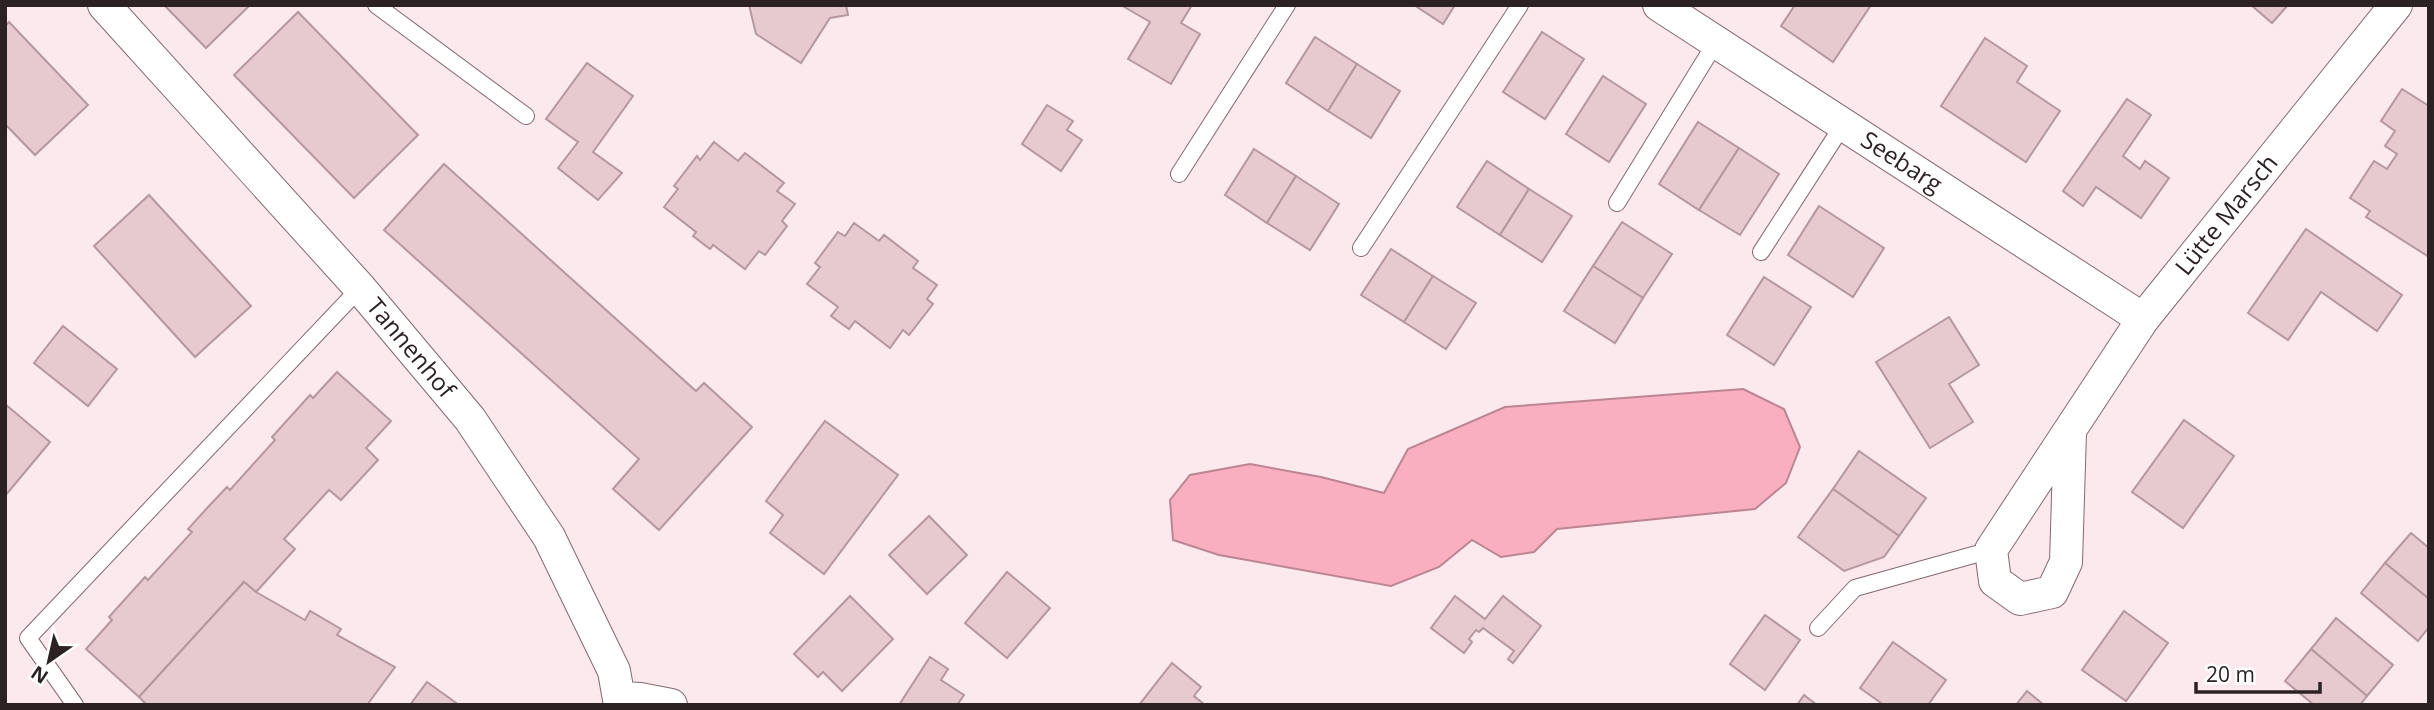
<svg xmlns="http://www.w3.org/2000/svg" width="2434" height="710" viewBox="0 0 2434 710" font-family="'Open Sans',sans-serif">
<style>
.water{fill:#faafc1;stroke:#bc8592;stroke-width:2}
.building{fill:#e7cad0;stroke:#b4989e;stroke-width:2}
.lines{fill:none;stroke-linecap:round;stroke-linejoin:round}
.service-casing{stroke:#83696f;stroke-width:18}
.minor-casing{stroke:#83696f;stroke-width:34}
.service{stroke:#fff;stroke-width:16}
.minor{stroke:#fff;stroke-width:32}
.labels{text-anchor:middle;stroke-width:6;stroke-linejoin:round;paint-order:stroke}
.street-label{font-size:24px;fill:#2c2224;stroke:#fff}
</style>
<rect width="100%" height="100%" fill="#fbe9ed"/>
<polygon class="water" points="1743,389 1784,409 1800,447 1786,483 1755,509 1557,529 1534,552 1501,557 1472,540 1439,567 1391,586 1219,555 1173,540 1170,500 1190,475 1250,464 1321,477 1384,493 1408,449 1505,407"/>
<g class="building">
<polygon points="164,5 250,5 206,48"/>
<polygon points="749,5 846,5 848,15 830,18 801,63 756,34"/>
<polygon points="1121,5 1192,5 1181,23 1200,34 1171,84 1128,59 1150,22"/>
<polygon points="1414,5 1455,5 1443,24"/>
<polygon points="1795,5 1871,5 1833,62 1781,26"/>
<polygon points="2251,5 2288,5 2272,23"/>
<polygon points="298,12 418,135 354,198 234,75"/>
<polygon points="9,22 88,105 35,155 5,124 5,26"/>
<polygon points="1542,32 1584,59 1545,119 1503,92"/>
<polygon points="1315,37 1357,64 1328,111 1286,83"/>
<polygon points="1985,38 2027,66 2017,82 2060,111 2026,162 1941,106"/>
<polygon points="587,63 633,96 593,152 622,173 598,200 558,168 578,142 546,119"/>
<polygon points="1357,64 1400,91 1371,138 1328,111"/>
<polygon points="1603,76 1646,104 1609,162 1566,134"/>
<polygon points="2402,89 2429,106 2429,257 2366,217 2370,211 2350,198 2374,161 2387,169 2397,154 2385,146 2395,131 2381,121"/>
<polygon points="2127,99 2151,115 2123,156 2140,169 2145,161 2169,178 2141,218 2096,187 2083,206 2063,191"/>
<polygon points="1047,105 1073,121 1067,130 1082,140 1061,171 1022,144"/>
<polygon points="1698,122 1739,148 1699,210 1659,184"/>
<polygon points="714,142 738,161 745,153 784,183 777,191 795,204 782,221 787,226 765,255 759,251 745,269 713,245 710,249 693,236 696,232 664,207 678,189 674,186 697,156 700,160"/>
<polygon points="1739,148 1779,174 1740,235 1699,210"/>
<polygon points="1254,149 1296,176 1267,223 1225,195"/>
<polygon points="1487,161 1529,189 1500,235 1457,207"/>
<polygon points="444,164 696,391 704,383 752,427 659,530 613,489 639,459 384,230"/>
<polygon points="1296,176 1339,204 1310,250 1267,223"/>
<polygon points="1529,189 1572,216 1542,262 1500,235"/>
<polygon points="149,195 251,306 195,357 94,246"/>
<polygon points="1819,206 1884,248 1853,297 1788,255"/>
<polygon points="1622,222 1672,254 1643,298 1593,266"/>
<polygon points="854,223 879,241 884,235 918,261 913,268 937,285 927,299 933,304 909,335 903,330 890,348 855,321 849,329 831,316 838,307 807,284 820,267 815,263 838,232 845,236"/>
<polygon points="2306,229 2402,295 2377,331 2321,292 2288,340 2248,313"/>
<polygon points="1391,249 1433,276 1404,322 1361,295"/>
<polygon points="1593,266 1643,298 1615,343 1564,311"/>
<polygon points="1433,276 1476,303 1446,349 1404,322"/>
<polygon points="1764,277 1811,307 1774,365 1727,335"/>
<polygon points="1949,317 1979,365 1949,384 1973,422 1930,448 1876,362"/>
<polygon points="63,326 117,369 88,406 34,363"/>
<polygon points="337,372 391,421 366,448 378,460 341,500 329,490 284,539 295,549 256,592 244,582 139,697 86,649 112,620 109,617 145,577 148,580 192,532 188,529 208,507 227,487 230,490 275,440 272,437 310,395 313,398"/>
<polygon points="5,404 50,442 5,496"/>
<polygon points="2184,420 2234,456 2183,528 2132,492"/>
<polygon points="825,421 898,475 824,574 770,533 783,515 766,501"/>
<polygon points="1859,451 1926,498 1899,536 1833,489"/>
<polygon points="1833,489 1899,536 1884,557 1844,571 1798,537"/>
<polygon points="929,516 967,555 927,594 889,555"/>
<polygon points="2411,533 2429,548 2429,599 2385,563"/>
<polygon points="2385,563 2429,599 2429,627 2418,641 2361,593"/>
<polygon points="1007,572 1050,608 1007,658 965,623"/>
<polygon points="244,582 256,592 305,620 310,611 341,629 337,635 395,667 367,705 147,705 139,697"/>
<polygon points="850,596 893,639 842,691 823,672 818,677 794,654"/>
<polygon points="1455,596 1485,619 1503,596 1541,626 1513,663 1508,659 1514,651 1483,628 1479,632 1476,630 1469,639 1472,642 1464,653 1431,628"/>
<polygon points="2124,611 2168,643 2126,701 2082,670"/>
<polygon points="1765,615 1800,640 1765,690 1730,664"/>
<polygon points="2336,618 2393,665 2367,696 2311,649"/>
<polygon points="1893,642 1946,680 1928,705 1884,705 1860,688"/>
<polygon points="2311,649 2367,696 2360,705 2314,705 2285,681"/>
<polygon points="930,657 948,669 941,680 964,695 957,705 899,705"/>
<polygon points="1172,663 1201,687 1194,696 1205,705 1139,705"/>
<polygon points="427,682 459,705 410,705"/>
<polygon points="2027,691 2044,705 2016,705"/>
<polygon points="1804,695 1817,705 1797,705"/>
</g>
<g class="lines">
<defs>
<g id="service">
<polyline points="376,5 526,116"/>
<polyline points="1179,174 1287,5"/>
<polyline points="1617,203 1716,42"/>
<polyline points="1361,248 1520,5"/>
<polyline points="1761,252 1843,125"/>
<polyline points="1818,628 1855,588 1991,550"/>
<polyline points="75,705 28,638 360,288"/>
</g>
<g id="minor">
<path id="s1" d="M104 5 360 288 470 419 549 537 614 671 620 705"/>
<path id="s2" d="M1659 5 2143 319"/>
<path id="s3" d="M2070 432 2066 562 2052 592 2020 599 1995 581 1991 550 2143 319 2396 5"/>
<polyline points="621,698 640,699 671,705"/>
</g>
</defs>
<use href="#service" class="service-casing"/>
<use href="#minor" class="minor-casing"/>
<use href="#service" class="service"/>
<use href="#minor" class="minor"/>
</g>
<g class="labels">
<g class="street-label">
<text dy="8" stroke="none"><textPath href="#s2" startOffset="289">Seebarg</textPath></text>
<text dy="8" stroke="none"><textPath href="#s3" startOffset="668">Lütte Marsch</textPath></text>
<text dy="8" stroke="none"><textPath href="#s1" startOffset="460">Tannenhof</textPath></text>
</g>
</g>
<rect width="2434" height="710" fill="none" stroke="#2c2224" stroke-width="14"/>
<g transform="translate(49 661) rotate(214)" stroke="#ffffff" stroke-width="5" paint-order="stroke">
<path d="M0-5L12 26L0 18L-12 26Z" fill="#2c2224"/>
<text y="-10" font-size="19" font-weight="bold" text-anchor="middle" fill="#2c2224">N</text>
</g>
<path d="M2196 682v10h124v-10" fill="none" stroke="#2c2224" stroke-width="3.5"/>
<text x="2206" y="682" font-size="21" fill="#2c2224" stroke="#ffffff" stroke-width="5" paint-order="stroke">20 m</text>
</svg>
